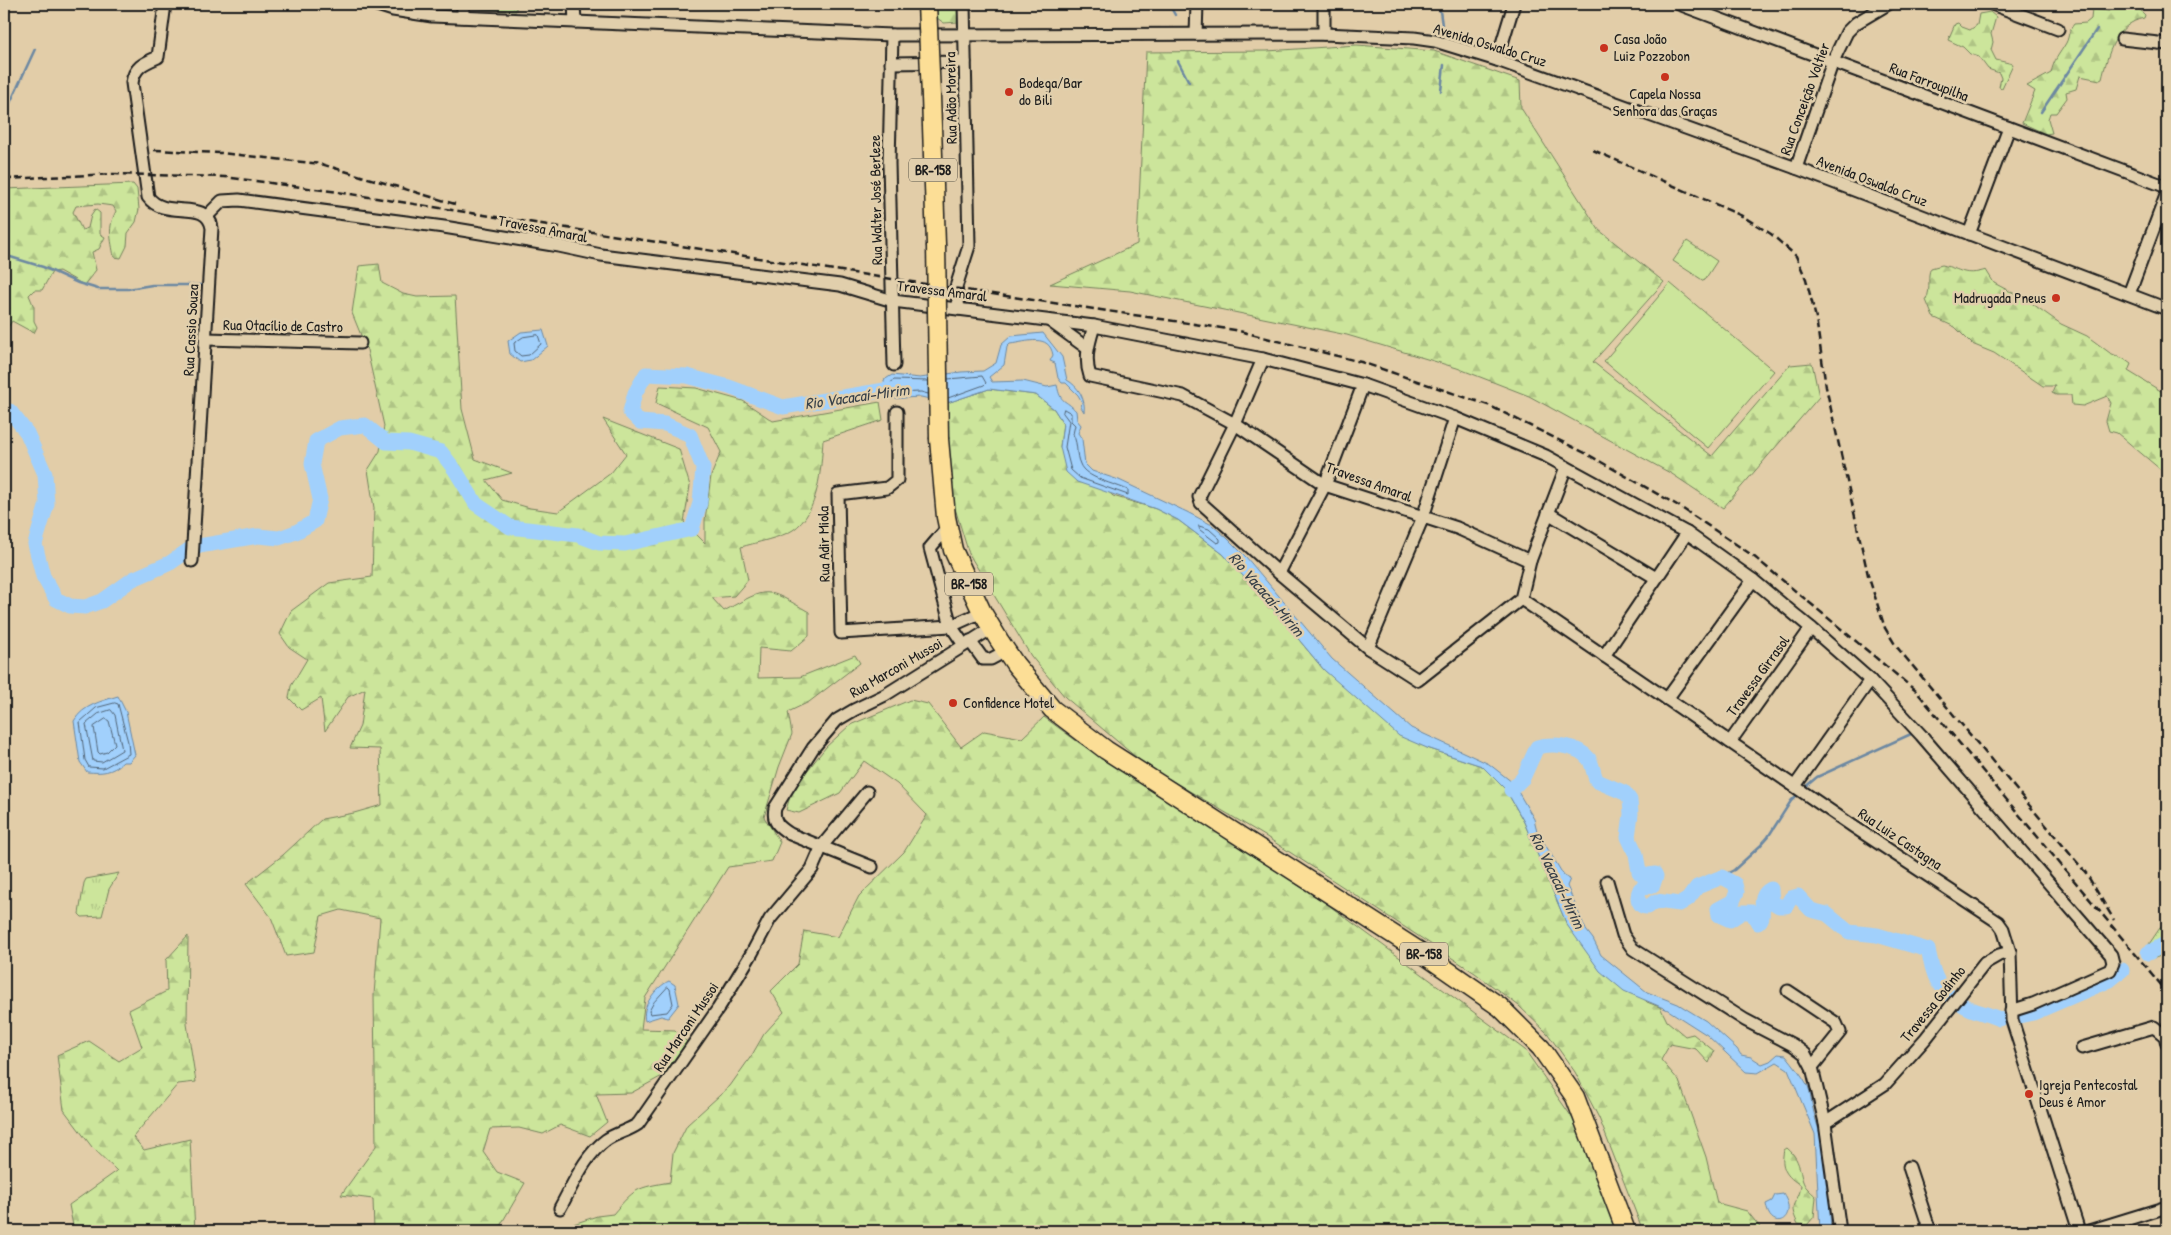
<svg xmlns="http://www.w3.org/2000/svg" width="2171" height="1235" viewBox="0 0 2171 1235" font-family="'Patrick Hand',sans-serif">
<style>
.grass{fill:url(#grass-tufts);stroke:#74805c}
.forest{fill:url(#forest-firs);stroke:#74805c}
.garden{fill:#cce59b;stroke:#74805c}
.water{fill:#a1d0fc;stroke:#6c88a2}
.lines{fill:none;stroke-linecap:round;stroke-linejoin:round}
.shore{stroke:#516476;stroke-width:1}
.stream{stroke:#6c88a2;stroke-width:2.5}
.river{stroke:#a1d0fc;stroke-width:15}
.minor-casing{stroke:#1c1c1c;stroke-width:15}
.highway-casing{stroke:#1c1c1c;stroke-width:21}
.minor{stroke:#e1cfac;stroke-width:11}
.highway{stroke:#fcde96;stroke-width:18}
.rail{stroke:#1c1c1c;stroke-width:2.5;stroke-dasharray:8 4;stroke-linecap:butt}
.highway-bridge-casing{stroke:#1c1c1c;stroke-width:21;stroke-linecap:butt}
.highway-bridge{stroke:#fcde96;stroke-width:18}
.poi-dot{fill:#c8321e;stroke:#e1cfac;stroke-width:2}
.labels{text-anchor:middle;stroke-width:5;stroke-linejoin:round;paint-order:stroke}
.shield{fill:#e1cfac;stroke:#575247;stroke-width:1}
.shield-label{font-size:14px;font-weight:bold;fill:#1c1c1c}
.poi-label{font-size:15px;fill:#1c1c1c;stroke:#e1cfac;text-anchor:start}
.street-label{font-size:15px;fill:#1c1c1c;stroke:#e1cfac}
.water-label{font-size:16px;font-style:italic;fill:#374049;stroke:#e1cfac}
</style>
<defs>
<pattern id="grass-tufts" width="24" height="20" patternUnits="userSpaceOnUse" patternTransform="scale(1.25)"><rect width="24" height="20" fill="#cce59b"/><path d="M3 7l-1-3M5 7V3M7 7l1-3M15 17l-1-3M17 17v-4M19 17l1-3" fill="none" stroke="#afc485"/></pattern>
<pattern id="forest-firs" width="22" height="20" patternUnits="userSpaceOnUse" patternTransform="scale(1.25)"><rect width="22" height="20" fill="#cce59b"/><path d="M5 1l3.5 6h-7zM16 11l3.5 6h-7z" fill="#afc485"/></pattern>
</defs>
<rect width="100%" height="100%" fill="#e2cda8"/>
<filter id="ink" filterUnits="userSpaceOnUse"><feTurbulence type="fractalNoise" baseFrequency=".02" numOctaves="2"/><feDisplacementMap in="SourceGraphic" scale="10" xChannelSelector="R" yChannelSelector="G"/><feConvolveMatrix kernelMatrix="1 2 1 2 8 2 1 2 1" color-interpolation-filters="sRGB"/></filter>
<g filter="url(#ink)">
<g class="grass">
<polygon points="466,4 516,4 516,11 466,8"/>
<polygon points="119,873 109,889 102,916 82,917 79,914 84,883 86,879"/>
</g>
<g class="forest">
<polygon points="936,4 959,4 961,18 958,22 944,23 937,18"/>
<path d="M2109 4H2141L2140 10 2145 15 2144 18C2115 24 2108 54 2102 79L2100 80 2080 76 2076 89 2066 92 2067 98 2056 113H2050L2048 119 2052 133 2046 134 2022 123 2035 91 2027 86 2051 73C2054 59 2059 55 2066 43 2070 35 2067 33 2074 24L2086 23 2091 19 2092 9 2109 11Z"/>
<polygon points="1990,12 1996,17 1991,34 1993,42 1991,50 1996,60 2013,64 2002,88 1999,87 2001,78 1999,73 1988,69 1979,57 1970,54 1963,47 1948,40 1955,24 1958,23 1962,27 1970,30 1977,25 1979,14"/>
<polygon points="1357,45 1434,51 1520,81 1521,108 1599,230 1664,282 1593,362 1712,456 1790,365 1812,363 1819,397 1723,508 1672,474 1529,396 1457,368 1347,335 1130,291 1050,284 1137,244 1146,52 1267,51"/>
<path d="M133 184 137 189 139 209 136 222 128 233 127 246 121 258 114 257C111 238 107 229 116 211L113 206 98 204 76 206 73 212 82 230 88 228 91 215 95 209 100 213V234L105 237 99 249 92 252 96 270 84 285 59 271 52 272 42 290H34L29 295 34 307V321L37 327 34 333 12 321 4 333V189Z"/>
<path d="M379 264 382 283 403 294 417 297 455 296 462 409 475 459 512 473 486 480 502 500 530 508 558 512 611 473 626 454 603 419 679 449 690 486 684 522 705 543V520L711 476 721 452 708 427 656 403 660 386 696 388 743 401 773 421 880 402 883 420 823 440C821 468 819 513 793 530 783 537 754 543 741 547L748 580 734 596 712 598 724 611C769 586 765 587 809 612V636L791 651 759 648 758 678 800 677 855 655 860 663 809 702 788 712 792 734 779 767 764 817 780 842 772 861 728 867 645 998 641 1029 675 1030 689 1044 664 1075 631 1093 596 1094 607 1122 590 1136 560 1125 543 1134 519 1128 490 1129 483 1152 497 1172 525 1183 500 1226 529 1231H374L373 1199 341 1195 376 1146 374 995 380 918 341 910 321 916 314 952 286 956 271 917 246 884 283 855 322 819 354 813 382 805 380 749 350 748 360 726 365 689 348 697 325 731 321 698 301 710 289 698 291 686 307 659 289 647 280 634 291 611 329 583 372 577 374 508 368 470 380 451 384 426 367 350 352 313 359 266Z"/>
<path d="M1942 265C1961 269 1964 277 1986 270L1994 283 2030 302 2061 324 2087 336 2110 353 2124 359 2131 364 2128 371 2164 393 2167 392V475L2117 433 2109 431 2106 421 2111 403 2107 396 2083 406 2072 405 2071 395H2056L2052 393 2055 386H2043L1994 353 1972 344 1955 327 1933 317 1926 300C1932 287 1926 277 1931 268Z"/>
<polygon points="989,389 1036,395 1054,409 1063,423 1060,447 1113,496 1156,509 1178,520 1223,554 1276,612 1324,670 1427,748 1482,766 1489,772 1506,790 1524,822 1567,925 1647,1002 1660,1007 1667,1021 1685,1036 1693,1034 1714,1051 1709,1063 1696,1049 1670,1044 1661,1060 1679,1081 1706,1157 1717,1203 1747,1211 1763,1231 1643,1231 1599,1118 1575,1072 1548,1034 1519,1006 1475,973 1265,836 1144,764 1065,697 1031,656 969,554 954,505 949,466 947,403"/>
<path d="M910 700 928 704 961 747 984 731 1022 738 1044 717 1078 742 1327 904 1525 1050 1578 1126 1616 1231H553L597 1216 613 1214C635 1188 636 1188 670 1182L673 1153 687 1125 730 1086 752 1055 764 1034 784 1012 771 991 798 964 804 931 838 937 859 896 904 852 927 815 897 784 864 761 840 793 799 813 786 810 792 790 826 747 850 725Z"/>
<polygon points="2162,925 2167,925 2167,958 2166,954 2155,958 2149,954 2147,947"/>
<polygon points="188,936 187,1024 196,1082 178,1084 133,1137 144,1150 190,1139 195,1231 74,1231 69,1205 117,1171 92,1147 64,1110 57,1055 89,1041 119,1061 142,1047 129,1010 167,991 166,960"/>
<path d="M1787 1148C1804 1162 1798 1179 1807 1188 1810 1192 1813 1193 1816 1197L1814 1217 1807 1225 1798 1224C1786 1200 1799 1206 1801 1185 1786 1177 1780 1167 1784 1150Z"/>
</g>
<g class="garden">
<polygon points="1687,241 1717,261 1704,281 1673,261"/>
<polygon points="1670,283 1774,371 1708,448 1604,361"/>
</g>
<g class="water">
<polygon points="543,330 548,346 531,360 520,362 510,354 508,341 521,332"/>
<path d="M1043 333 1062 357 1067 380C1078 386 1086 399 1084 412L1081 407 1082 402 1078 395 1066 383H1062L1058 378 1055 363 1050 361 1053 355C1049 333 1027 342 1010 344L1007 347 1004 365 989 377 992 382 1023 381 1047 387 1057 385C1061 405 1065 398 1076 411L1077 420 1081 425 1078 433 1082 439 1085 464 1092 471 1119 480 1187 512 1212 525 1227 538 1246 557 1332 659 1411 728 1489 764 1512 782H1518L1517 790 1534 819 1537 831 1564 876 1570 879 1567 886 1586 930 1593 939 1601 955 1647 992 1678 1004 1706 1021 1737 1049 1741 1055 1751 1057 1762 1064 1770 1061 1778 1054 1786 1055C1794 1065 1802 1075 1808 1086 1811 1093 1811 1102 1813 1109 1819 1135 1832 1161 1826 1188L1829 1194 1831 1231H1820L1815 1134 1788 1069 1777 1062 1758 1073 1746 1072 1707 1035 1668 1010 1624 991 1600 971 1567 925 1524 822 1506 790 1482 766 1427 748 1399 736 1324 670 1276 612 1223 554 1178 520 1156 509 1077 482 1066 472 1060 447 1063 423 1054 409 1036 395 989 389 947 403 921 397 886 399 884 380 892 375 920 378 961 372 983 371 996 363 1001 345 1011 336Z"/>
<path d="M118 696 126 712 135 755 129 762H123C112 773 102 773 87 772L80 762 74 721C83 705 102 701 118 696Z"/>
<path d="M669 981 675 985 679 1004 668 1018 661 1016 645 1021C641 1006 656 987 669 981Z"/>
<path d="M1783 1194C1800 1219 1770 1234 1766 1204L1772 1201 1775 1195Z"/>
</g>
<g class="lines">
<g class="shore">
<polygon points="538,335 541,344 529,355 521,356 515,351 514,343 523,337"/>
<polyline points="948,379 982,376 986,383 984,385 948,398"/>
<polyline points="928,381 894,380 889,384 892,393 921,392 928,394"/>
<path d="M1064 409 1071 413V421L1075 425 1073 434C1079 447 1075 453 1080 464 1085 478 1115 484 1128 490V495L1080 478 1071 470 1065 447 1069 421 1063 413Z"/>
<polygon points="1199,526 1209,529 1220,539 1220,542 1217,543 1200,530"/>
<polygon points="115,703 118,704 128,742 129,754 103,768 89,767 85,760 80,722 96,708"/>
<polygon points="111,710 115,715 122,750 102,762 93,761 86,724 98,714"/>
<polygon points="106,719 109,721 115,744 107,752 100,754 98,752 94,727"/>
<polygon points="668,987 670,989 673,1004 667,1012 650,1014 649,1011 654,1002"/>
</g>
<g class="stream">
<polyline points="1169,4 1175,15"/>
<polyline points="1439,4 1442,25"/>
<polyline points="1178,61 1189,82"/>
<polyline points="1441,91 1444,65"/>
<polyline points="2041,112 2097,29"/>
<polyline points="4,116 35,49"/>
<polyline points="4,255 43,267 78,283 98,289 128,289 152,285 201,285"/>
<polyline points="1804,788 1817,777 1911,734"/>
<polyline points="1718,878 1734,870 1760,846 1768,837 1791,801 1798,794"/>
<polyline points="2166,943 2167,945"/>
</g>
<g class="river">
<polyline points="4,411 10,411 27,433 45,474 47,504 35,544 43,576 56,599 70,606 85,607 102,601 133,579 170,563 193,547 258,536 279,538 296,532 315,521 320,499 312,464 316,441 340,428 365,425 386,442 409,443 441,452 455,470 476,504 510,527 578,535 599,543 625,544 692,529 700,503 703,468 690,435 665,424 640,422 630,412 635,393 646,374 687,376 729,387 783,407 885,390 904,389"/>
<path d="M1511 790 1523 778 1537 747C1552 743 1578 745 1589 759 1593 765 1593 774 1597 781L1625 793 1630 800 1631 814 1628 837 1636 854 1639 872 1643 876 1655 874 1656 876 1653 885 1640 889C1636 897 1638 908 1648 907L1656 901 1680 904 1688 899 1697 887 1722 877 1735 884 1737 892 1733 901 1718 909 1719 915 1730 920 1742 912H1752L1758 923C1769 914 1754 898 1771 889L1772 902 1779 906H1786L1791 898 1798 896 1811 910 1827 914 1849 932 1877 935 1928 950C1932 968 1935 984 1950 996"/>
<polyline points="2148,953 2167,943"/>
<path d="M1963 1005C1974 1012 1987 1013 1999 1019"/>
<polyline points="2019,1016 2033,1013 2110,980 2122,970"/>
</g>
<defs>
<g id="minor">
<path d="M165 4 158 57C144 63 134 67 132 83L148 197C165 221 207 197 212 228L192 561"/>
<polyline points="374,4 393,10 432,16 892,35 1324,34 1414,38 1435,41 1497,60 1796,168 2167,309"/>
<polyline points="463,4 463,17"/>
<polyline points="574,4 575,22"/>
<polyline points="1324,4 1324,34"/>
<polyline points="1679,4 2167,187"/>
<polyline points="1992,4 2058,29"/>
<polyline points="1196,34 1197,4"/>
<polyline points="892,35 889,163 894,365"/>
<polyline points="2122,39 2167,44"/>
<polyline points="1497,60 1514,4"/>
<polyline points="891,63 965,62"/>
<polyline points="1796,168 1833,61 1847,32 1856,23 1888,4"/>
<polyline points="208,215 222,201 239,200 444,227 559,246 601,255 840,285 893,301 1094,326 1263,359 1363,385 1455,418 1546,456 1687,533 1753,580 1811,628 1870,680 1921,735 2111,955 2113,963 2110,970 2033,1004 2011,1011"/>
<polyline points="1969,234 2009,128"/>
<polyline points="2129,294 2167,193"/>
<polyline points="959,309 956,287 969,246 964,4"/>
<polyline points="1050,321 1087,348"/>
<path d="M1094 326C1089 343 1084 358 1090 376L1183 396 1235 424 1325 485 1457 528 1530 561"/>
<polyline points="206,339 360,343"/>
<polyline points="1263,359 1235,424 1199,497 1201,503 1279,573 1368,648 1418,680 1521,599 1530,561 1566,467"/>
<polyline points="897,412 897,480 887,488 838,494 841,633 951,626 982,612"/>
<polyline points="1548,513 1656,578"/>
<polyline points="948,527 930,548 951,626 964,645"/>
<polyline points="1279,573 1325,485 1363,385"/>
<polyline points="1521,599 1854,827 1998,922 2003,929 2010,952 2012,1020 2079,1231"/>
<polyline points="970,641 983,659 991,659 1006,651"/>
<polyline points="1368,648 1423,517 1455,418"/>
<polyline points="1604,656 1687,533"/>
<polyline points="1667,699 1753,580"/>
<polyline points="1730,742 1811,628"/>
<polyline points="1795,786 1870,680"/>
<path d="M872 867 790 834C779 827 772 822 775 808L813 748 837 720 854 710 885 695 992 628"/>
<polyline points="1607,881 1623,935 1633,949 1745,1020 1793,1045 1805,1054 1812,1067 1825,1123 1840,1231"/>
<polyline points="1788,991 1836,1023 1840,1032 1812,1067"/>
<polyline points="2082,1048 2154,1027 2165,1036 2167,1044"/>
<polyline points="1825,1123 1885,1084 1926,1038 1985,963 1999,955 2010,952"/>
<polyline points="1909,1167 1930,1231"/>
<path d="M560 1208C573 1185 584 1156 606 1140 616 1133 628 1131 638 1124L718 1009 752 953 770 919 812 869 822 846 867 792"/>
<polyline points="2089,1231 2167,1207"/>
</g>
<g id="highway">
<polyline points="931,96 936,245"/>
<polyline points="939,439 946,517 953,550 982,612 999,640 1015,664 1052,709 1106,750 1425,955 1500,1007 1541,1048 1575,1097 1626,1231"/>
</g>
</defs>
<use href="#minor" class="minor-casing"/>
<use href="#highway" class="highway-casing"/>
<use href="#minor" class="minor"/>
<use href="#highway" class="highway"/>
<g class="rail">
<polyline points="154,150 221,153 321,164 455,204"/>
<polyline points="1593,150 1742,216 1771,234 1796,256 1806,279 1816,318 1826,387 1868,575 1885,628 1896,646 2086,873 2114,920"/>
<polyline points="4,179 114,174 225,177 331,191 892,279 1235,330 1361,362 1488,405 1587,454 1677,505 1752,555 1916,691 2167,992"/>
</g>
<defs>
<g id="highway-bridge">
<polyline points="927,4 931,96"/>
<polyline points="936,245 939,439"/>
</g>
</defs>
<use href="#highway-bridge" class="highway-bridge-casing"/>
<use href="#highway-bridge" class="highway-bridge"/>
</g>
</g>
<g class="poi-dot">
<circle cx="1604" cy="48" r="5"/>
<circle cx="1665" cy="77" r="5"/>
<circle cx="1009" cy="92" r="5"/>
<circle cx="2056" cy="298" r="5"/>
<circle cx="953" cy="703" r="5"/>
<circle cx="2029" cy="1094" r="5"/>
</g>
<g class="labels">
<g class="shield">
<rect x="909" y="158.5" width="48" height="23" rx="4"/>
<rect x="945" y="572.5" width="48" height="23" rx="4"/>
<rect x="1400" y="942.5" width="48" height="23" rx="4"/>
</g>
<g class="shield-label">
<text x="933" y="175">BR-158</text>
<text x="969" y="589">BR-158</text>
<text x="1424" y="959">BR-158</text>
</g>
<g class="poi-label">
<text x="1614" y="44">Casa João<tspan x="1614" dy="17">Luiz Pozzobon</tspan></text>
<text x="1019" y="88">Bodega/Bar<tspan x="1019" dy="17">do Bili</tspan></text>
<text x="1665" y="99" text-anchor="middle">Capela Nossa<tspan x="1665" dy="17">Senhora das Graças</tspan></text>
<text x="2046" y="303" text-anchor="end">Madrugada Pneus</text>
<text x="963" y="708">Confidence Motel</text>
<text x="2039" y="1090">Igreja Pentecostal<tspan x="2039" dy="17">Deus é Amor</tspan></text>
</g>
<g class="street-label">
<text transform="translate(1490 45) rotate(17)" y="5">Avenida Oswaldo Cruz</text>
<text transform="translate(1929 82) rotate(21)" y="5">Rua Farroupilha</text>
<text transform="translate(951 98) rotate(-91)" y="5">Rua Adão Moreira</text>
<text transform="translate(1805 99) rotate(-70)" y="5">Rua Conceição Voltier</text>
<text transform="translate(1872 181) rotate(21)" y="5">Avenida Oswaldo Cruz</text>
<text transform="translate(876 200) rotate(-91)" y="5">Rua Walter José Berleze</text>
<text transform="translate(543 229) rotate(11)" y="5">Travessa Amaral</text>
<text transform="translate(942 291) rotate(7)" y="5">Travessa Amaral</text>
<text transform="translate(283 326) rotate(1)" y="5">Rua Otacílio de Castro</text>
<text transform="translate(191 330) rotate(-87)" y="5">Rua Cassio Souza</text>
<text transform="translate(1369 482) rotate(20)" y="5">Travessa Amaral</text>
<text transform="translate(824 544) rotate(-91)" y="5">Rua Adir Miola</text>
<text transform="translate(896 668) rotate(-30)" y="5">Rua Marconi Mussoi</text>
<text transform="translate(1758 676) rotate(-54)" y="5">Travessa Girrasol</text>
<text transform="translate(1900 839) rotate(34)" y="5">Rua Luiz Castagna</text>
<text transform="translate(1933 1004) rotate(-51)" y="5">Travessa Godinho</text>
<text transform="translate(686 1027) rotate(-56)" y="5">Rua Marconi Mussoi</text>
</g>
<g class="water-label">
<text transform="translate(857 396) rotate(-8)" y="6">Rio Vacacaí-Mirim</text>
<text transform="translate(1267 594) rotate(49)" y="6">Rio Vacacaí-Mirim</text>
<text transform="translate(1558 880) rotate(64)" y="6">Rio Vacacaí-Mirim</text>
</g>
</g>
<rect width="2171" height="1235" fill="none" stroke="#e1cfac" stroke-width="20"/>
<rect x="10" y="10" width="2151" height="1215" fill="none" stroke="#1c1c1c" stroke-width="2" filter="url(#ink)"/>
</svg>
